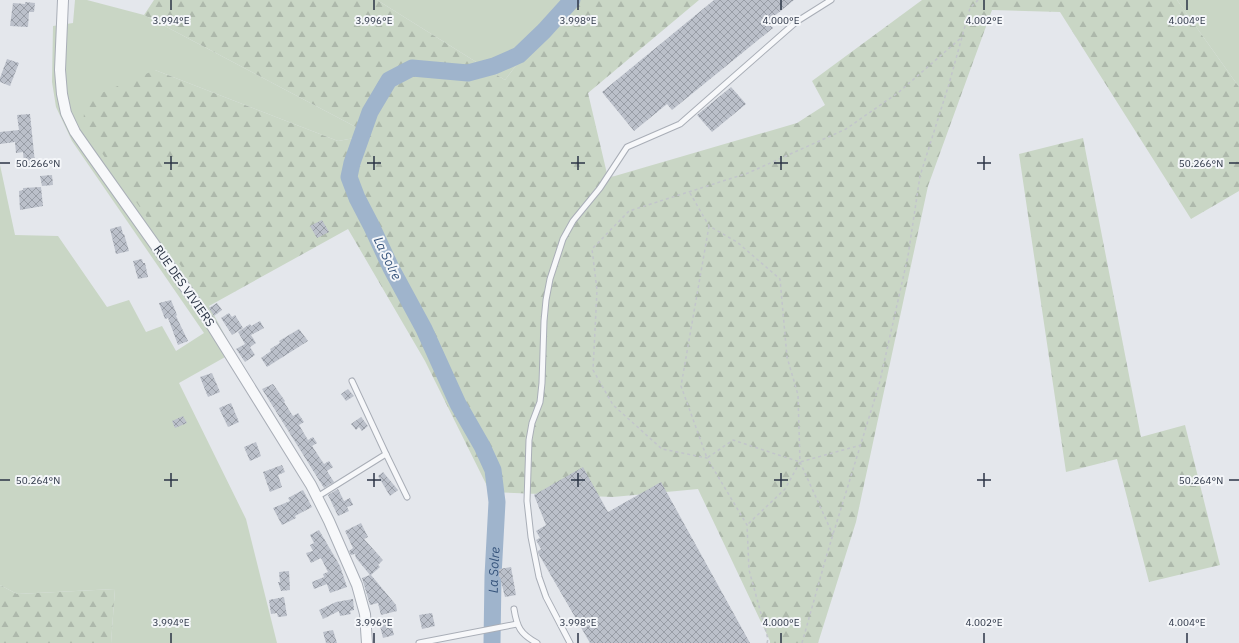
<svg xmlns="http://www.w3.org/2000/svg" width="1239" height="643" viewBox="0 0 1239 643" font-family="'IBM Plex Sans',sans-serif">
<style>
.green{fill:#c9d6c5}
.forest{fill:url(#forest-firs)}
.lines{fill:none;stroke-linecap:round;stroke-linejoin:round}
.river{stroke:#9fb4cc;stroke-width:17}
.building{fill:url(#building-cross-hatch)}
.lane-casing{stroke:#a9aeb7;stroke-width:7}
.street-casing{stroke:#a9aeb7;stroke-width:12}
.path{stroke:#c2c5cb;stroke-width:1.5;stroke-dasharray:3 3;stroke-linecap:butt}
.lane{stroke:#f7f8fa;stroke-width:5}
.street{stroke:#f7f8fa;stroke-width:10}
.ticks{fill:none;stroke:#2b3445;stroke-width:1.5}
.labels{text-anchor:middle;stroke-width:4;stroke-linejoin:round;paint-order:stroke}
.street-label{font-size:12px;fill:#2b3445;stroke:#f4f6f9}
.water-label{font-size:13px;font-style:italic;fill:#34527a;stroke:#f4f6f9}
.ticks-label{font-size:10px;text-anchor:middle;fill:#2b3445;stroke:#f4f6f9;stroke-width:4;stroke-linejoin:round;paint-order:stroke}
</style>
<defs>
<pattern id="forest-firs" width="22" height="20" patternUnits="userSpaceOnUse"><rect width="22" height="20" fill="#c9d6c5"/><path d="M5 1l3.5 6h-7zM16 11l3.5 6h-7z" fill="#adb8ab"/></pattern>
<pattern id="building-cross-hatch" width="8" height="8" patternUnits="userSpaceOnUse"><rect width="8" height="8" fill="#bbc0ca"/><path d="M0 0l8 8M0 8l8-8" fill="none" stroke="#989da6"/></pattern>
</defs>
<rect width="100%" height="100%" fill="#e4e7ec"/>
<g class="green">
<polygon points="75,0 87,0 144,15 371,135 338,141 155,70 209,306 234,352 179,383 246,519 277,643 111,643 115,589 17,594 0,585 0,165 15,235 58,236 107,307 129,300 146,332 162,326 176,351 204,333 72,141 56,107 52,82 53,26 73,23"/>
<polygon points="377,0 565,0 505,80"/>
<polygon points="1177,0 1239,0 1239,87"/>
</g>
<g class="forest">
<polygon points="154,0 377,0 505,80 565,0 699,0 588,93 608,178 797,123 825,105 812,81 922,0 1177,0 1239,87 1239,191 1191,219 1060,12 992,10 928,186 856,522 818,643 770,643 770,641 698,489 613,497 490,492 425,361 348,229 209,306 83,126 85,100 155,70 338,141 371,135 144,15"/>
<polygon points="1083,138 1141,437 1185,425 1220,565 1149,582 1117,459 1066,472 1019,154"/>
<polygon points="0,585 17,594 115,589 111,643 0,643"/>
</g>
<g class="lines">
<path class="river" id="s1" d="M492 643 493 576 497 502 493 470 482 446 458 404 424 329 391 268 371 225 357 198 349 177 352 163 370 112 389 80 412 68 468 73 494 66 519 55 544 31 572 0"/>
</g>
<g class="building">
<polygon points="714,0 794,0 767,22 773,28 672,110 667,104 634,131 602,92"/>
<polygon points="25,2 35,3 34,12 29,12 28,27 10,26 13,3 25,4"/>
<polygon points="7,59 19,63 10,86 0,82 0,78"/>
<polygon points="731,87 746,104 712,132 697,115"/>
<polygon points="30,114 35,163 24,164 23,152 16,153 15,142 0,144 0,132 19,130 17,115"/>
<polygon points="52,175 53,185 42,186 40,176"/>
<polygon points="41,187 43,206 20,210 19,191 23,190 23,188"/>
<polygon points="322,220 329,232 317,238 310,226"/>
<polygon points="121,226 123,234 124,234 129,251 116,254 110,229"/>
<polygon points="142,259 143,263 145,263 148,277 138,279 133,261"/>
<polygon points="171,300 177,315 176,316 188,341 178,345 168,318 165,319 159,303"/>
<polygon points="217,303 222,310 214,316 209,308"/>
<polygon points="229,313 232,317 235,315 243,328 232,335 221,318"/>
<polygon points="260,321 264,328 251,335 256,343 250,347 255,355 245,362 236,349 245,344 238,332 250,324 251,326"/>
<polygon points="299,329 308,341 267,367 261,358 271,351 270,349 280,343 279,341"/>
<polygon points="212,373 220,392 208,397 200,377"/>
<polygon points="273,384 285,401 284,402 293,416 298,413 304,422 299,425 308,440 313,437 317,443 312,446 324,464 329,461 333,467 327,471 334,482 324,488 262,389"/>
<polygon points="348,389 354,396 346,401 341,394"/>
<polygon points="231,403 239,422 228,427 219,408"/>
<polygon points="183,416 187,423 175,428 172,421"/>
<polygon points="361,417 368,426 362,431 359,427 356,430 351,424"/>
<polygon points="256,442 261,456 250,461 244,447"/>
<polygon points="282,465 285,472 278,475 282,487 270,492 263,472"/>
<polygon points="583,467 608,512 661,482 750,643 590,643 538,553 538,551 541,549 536,540 540,538 536,531 546,525 534,495"/>
<polygon points="383,472 398,490 390,496 378,476"/>
<polygon points="338,489 344,501 350,498 353,505 347,507 349,511 338,516 328,495"/>
<polygon points="303,490 312,507 295,516 296,518 282,525 273,508 290,501 288,498"/>
<polygon points="361,523 368,537 364,539 383,560 378,565 380,567 371,575 396,605 397,611 381,615 378,603 370,605 362,578 370,575 356,558 355,554 351,555 349,551 353,548 345,531"/>
<polygon points="319,530 340,566 347,587 330,593 327,584 314,589 312,582 324,577 323,574 328,572 321,558 311,563 306,553 313,551 310,545 314,543 310,535"/>
<polygon points="511,567 516,595 505,597 500,577 499,577 499,569"/>
<polygon points="289,571 290,590 281,591 278,582 280,582 279,572"/>
<polygon points="284,597 287,616 278,617 277,613 271,614 269,600"/>
<polygon points="353,599 354,610 350,611 351,614 340,616 339,611 323,619 319,610 336,602"/>
<polygon points="432,613 435,626 422,629 419,615"/>
<polygon points="390,620 394,635 383,638 379,622"/>
<polygon points="333,630 337,643 326,643 323,632"/>
</g>
<g class="lines">
<defs>
<g id="lane">
<polyline points="386,454 407,497"/>
<polyline points="317,497 386,454 352,381"/>
<path d="M514 609C517 627 520 634 537 643"/>
<polyline points="419,643 517,624"/>
<polyline points="570,643 546,597 539,577 531,537 527,501 529,440 532,423 540,402 542,383 544,321 546,300 550,279 563,239 573,221 600,188 627,147 680,124 796,22 831,0"/>
</g>
<polyline id="street" points="63,0 60,70 62,94 66,113 75,132 89,152 209,321 311,485 329,521 357,585 365,614 367,643"/>
</defs>
<use href="#lane" class="lane-casing"/>
<use href="#street" class="street-casing"/>
<g class="path">
<polyline points="690,193 709,226 737,242 780,279 787,357 798,395 800,462 785,489 747,525"/>
<polyline points="709,226 681,386 707,458 733,440 800,462 861,445"/>
<polyline points="800,462 833,535"/>
<polyline points="767,643 768,639 749,570 747,525 707,458 662,449 613,405 593,370 597,290 592,249 629,211 748,173 846,129 899,92 962,37"/>
<polyline points="802,643 827,554 879,385 908,256 920,176 949,84 970,8 978,0"/>
</g>
<use href="#lane" class="lane"/>
<use href="#street" class="street"/>
</g>
<path class="ticks" d="M171 0V10M374 0V10M578 0V10M781 0V10M984 0V10M1187 0V10M171 156V170M374 156V170M578 156V170M781 156V170M984 156V170M0 163H10M164 163H178M367 163H381M571 163H585M774 163H788M977 163H991M1229 163H1239M171 473V487M374 473V487M578 473V487M781 473V487M984 473V487M0 480H10M164 480H178M367 480H381M571 480H585M774 480H788M977 480H991M1229 480H1239M171 633V643M374 633V643M578 633V643M781 633V643M984 633V643M1187 633V643"/>
<g class="labels">
<g class="street-label">
<text transform="translate(184 286) rotate(55)" y="4">RUE DES VIVIERS</text>
</g>
<g class="water-label">
<text transform="translate(388 258) rotate(64)" y="5">La Solre</text>
<text dy="5" stroke="none"><textPath href="#s1" startOffset="73">La Solre</textPath></text>
</g>
</g>
<g class="ticks-label">
<text x="171" y="24">3.994°E</text>
<text x="374" y="24">3.996°E</text>
<text x="578" y="24">3.998°E</text>
<text x="781" y="24">4.000°E</text>
<text x="984" y="24">4.002°E</text>
<text x="1187" y="24">4.004°E</text>
<text x="38" y="167">50.266°N</text>
<text x="1201" y="167">50.266°N</text>
<text x="38" y="484">50.264°N</text>
<text x="1201" y="484">50.264°N</text>
<text x="171" y="626">3.994°E</text>
<text x="374" y="626">3.996°E</text>
<text x="578" y="626">3.998°E</text>
<text x="781" y="626">4.000°E</text>
<text x="984" y="626">4.002°E</text>
<text x="1187" y="626">4.004°E</text>
</g>
</svg>
